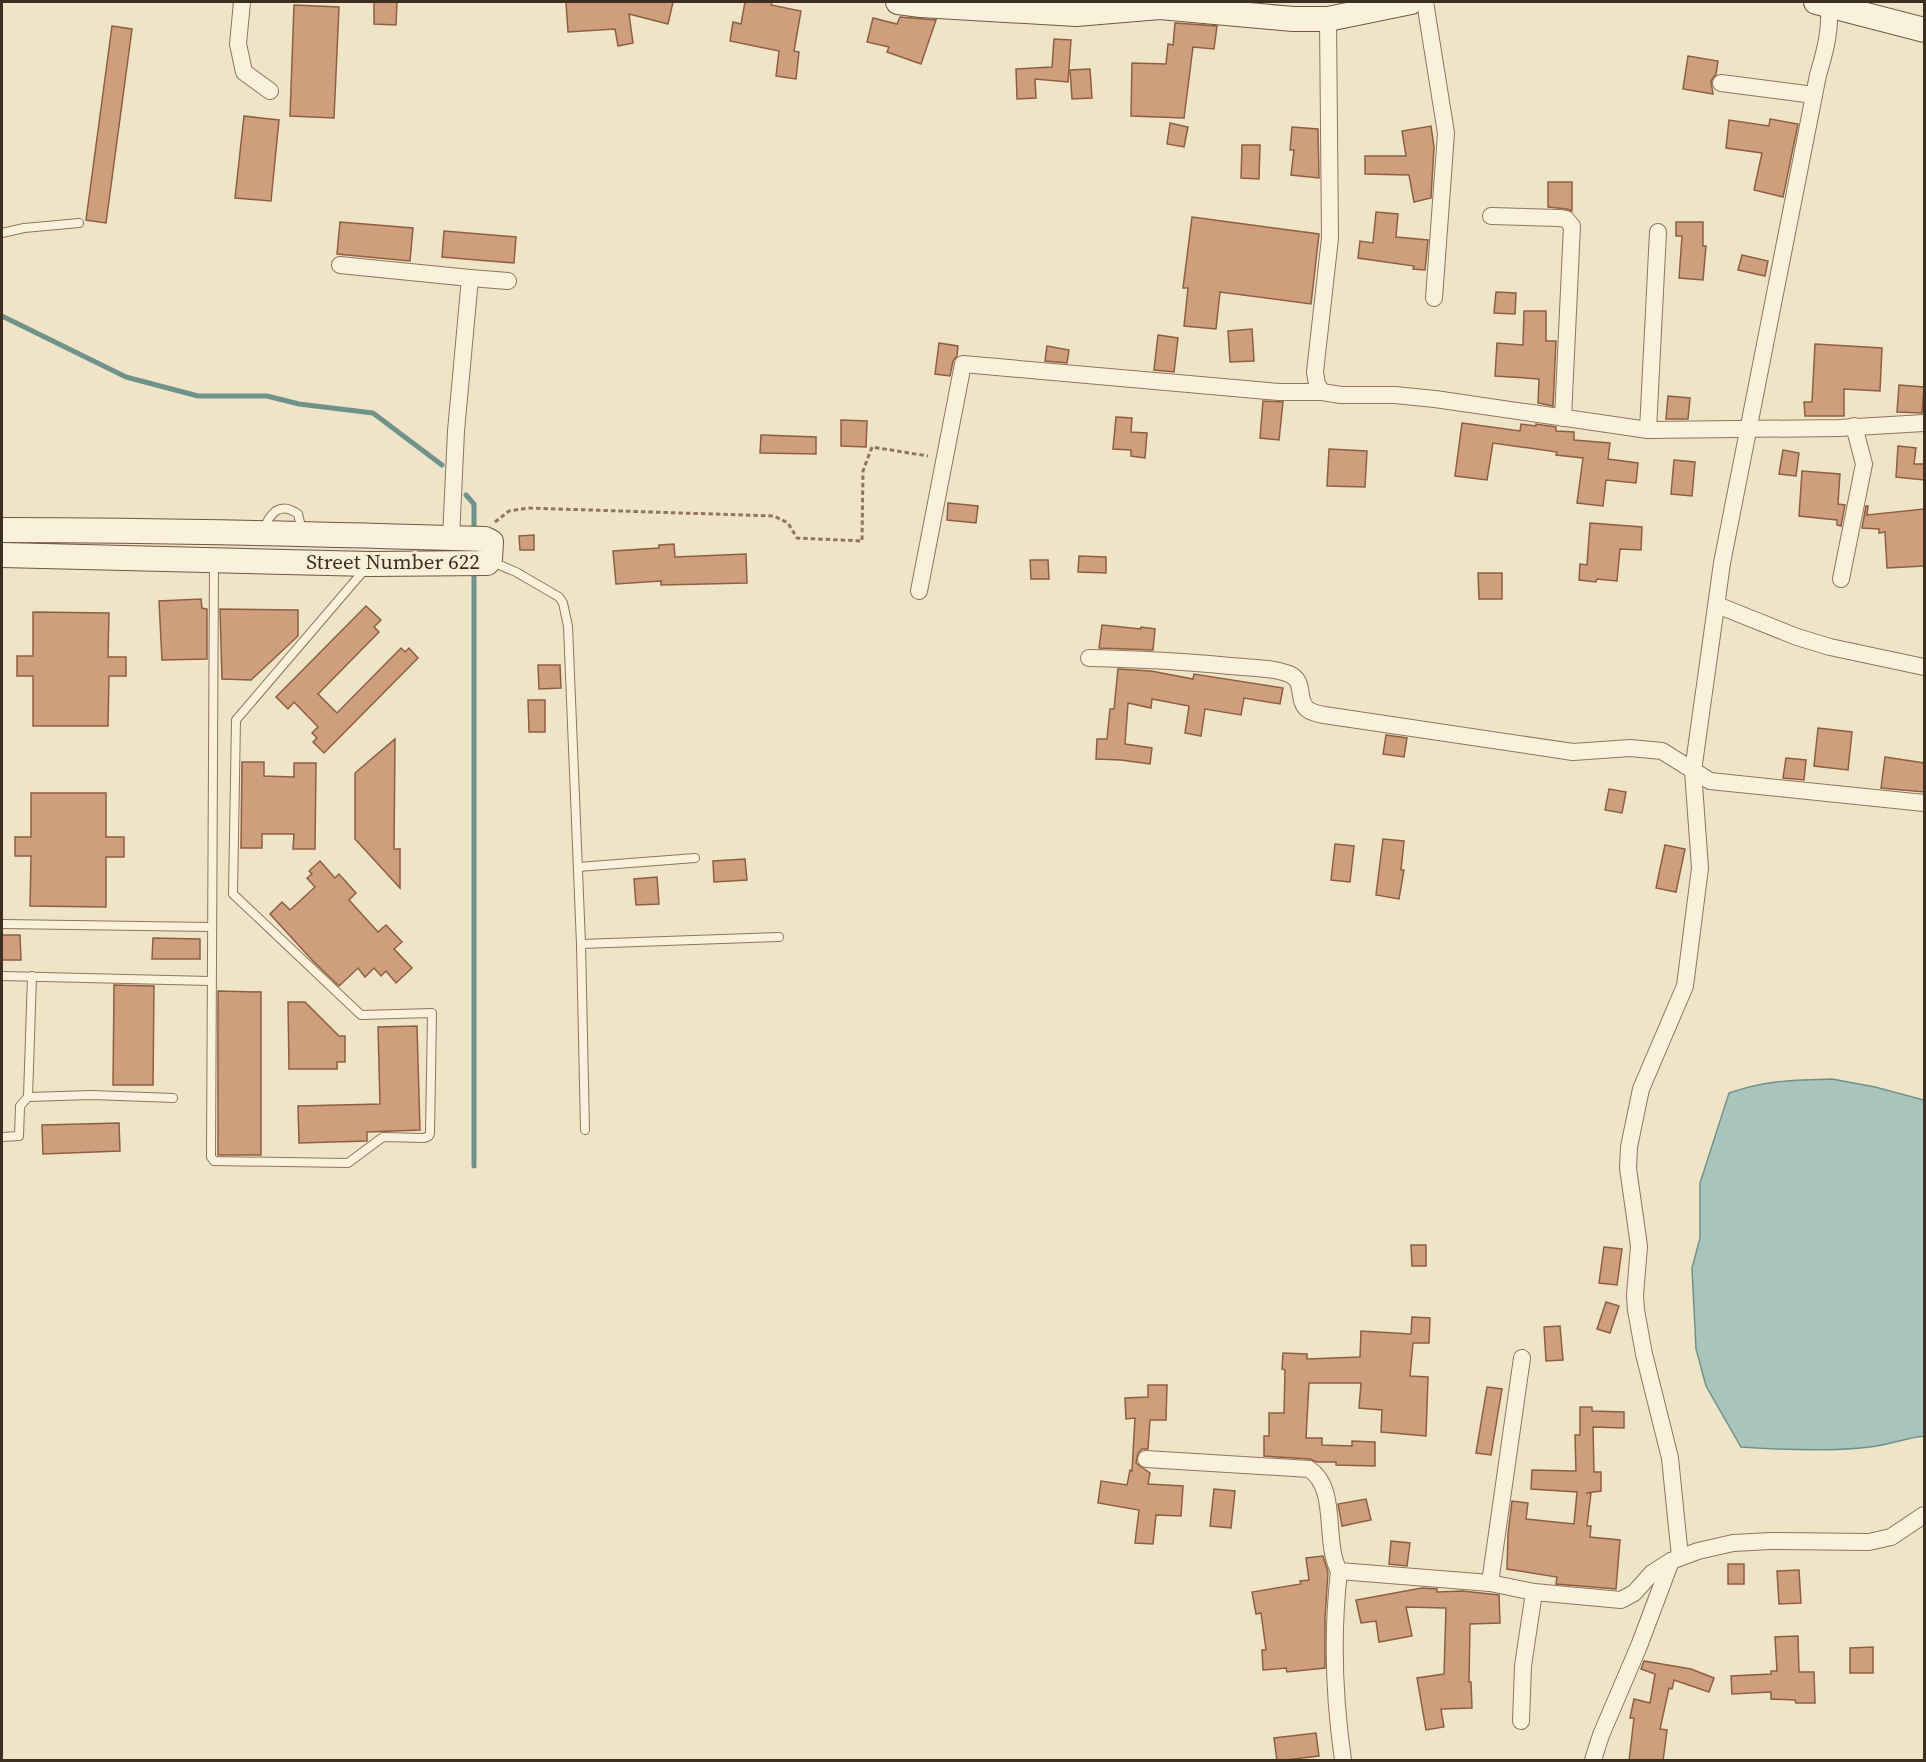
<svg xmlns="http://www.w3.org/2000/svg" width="1926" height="1762" viewBox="0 0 1926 1762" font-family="'Source Serif 4',serif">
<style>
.water{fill:#a9c4bc;stroke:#6f938a;stroke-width:1.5}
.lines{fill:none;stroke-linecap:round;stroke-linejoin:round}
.stream{stroke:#6f938a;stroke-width:5}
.building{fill:#cf9f7d;stroke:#8d5f41;stroke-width:1.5}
.lane-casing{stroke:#8d765c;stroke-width:10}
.street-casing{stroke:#8d765c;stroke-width:18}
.secondary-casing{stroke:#6f573f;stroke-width:26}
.path{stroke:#8d765c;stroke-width:3;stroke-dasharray:4.5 3;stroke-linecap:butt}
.lane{stroke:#faf1dc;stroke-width:8}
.street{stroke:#faf1dc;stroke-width:16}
.secondary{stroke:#faf1dc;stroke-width:24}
.labels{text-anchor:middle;stroke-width:6;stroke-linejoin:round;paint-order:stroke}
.street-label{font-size:21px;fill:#3d2e20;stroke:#f7eed8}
</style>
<rect width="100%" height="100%" fill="#f0e4c8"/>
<path class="water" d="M1832 1079 1875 1087 1924 1100V1436C1906 1438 1888 1445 1870 1447 1828 1452 1784 1450 1741 1447L1706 1386 1696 1349 1692 1268 1700 1238V1183L1729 1093C1767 1080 1792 1080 1832 1079Z"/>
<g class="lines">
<g class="stream">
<polyline points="2,316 126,377 198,396 267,396 299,404 373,413 442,465"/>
<polyline points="466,495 474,504 474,528"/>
<polyline points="474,574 474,1166"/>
</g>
</g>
<g class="building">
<polygon points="374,2 397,2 396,25 374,24"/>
<polygon points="566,2 673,2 668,24 629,14 633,43 618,46 615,29 568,32"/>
<polygon points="745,2 772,2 771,5 801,11 794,51 799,52 796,79 776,76 779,51 730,41 733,22 741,24"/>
<polygon points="294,5 339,7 334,118 290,116"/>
<polygon points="900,17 936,20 921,64 887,52 889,47 867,42 873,18 897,24"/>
<polygon points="1175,23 1217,26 1214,49 1193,47 1184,118 1131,116 1132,63 1166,64 1168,44 1173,45"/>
<polygon points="112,26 132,29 106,223 86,220"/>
<polygon points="1054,39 1071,40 1068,82 1035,79 1036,98 1017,99 1016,69 1052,67"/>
<polygon points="1688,56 1718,61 1716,74 1711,81 1713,94 1683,89"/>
<polygon points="1090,69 1092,98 1072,99 1070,70"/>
<polygon points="244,116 279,120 271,201 235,198"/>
<polygon points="1770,119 1798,124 1783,197 1754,190 1762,153 1726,148 1729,120 1769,126"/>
<polygon points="1170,123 1188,127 1184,147 1167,144"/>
<polygon points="1431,126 1434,147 1431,198 1414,202 1409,175 1365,174 1365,156 1406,156 1402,131"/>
<polygon points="1292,127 1318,129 1319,178 1291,175 1294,150 1290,150"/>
<polygon points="1242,145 1260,145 1259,179 1241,178"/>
<polygon points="1548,182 1572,182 1572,211 1567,209 1548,207"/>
<polygon points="1376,212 1398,214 1396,237 1428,240 1425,270 1413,269 1414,266 1358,258 1360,241 1373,243"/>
<polygon points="1192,217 1319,234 1311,304 1220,292 1216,329 1184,326 1188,288 1183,288"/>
<polygon points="340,222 413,228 410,261 337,254"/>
<polygon points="1676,222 1703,222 1703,246 1706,246 1703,280 1679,278 1682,236 1676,236"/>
<polygon points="444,231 516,237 514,263 442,257"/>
<polygon points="1742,255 1768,261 1765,276 1738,270"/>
<polygon points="1496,292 1516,293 1515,314 1494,313"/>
<polygon points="1524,311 1546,311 1546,341 1556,341 1553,406 1538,403 1539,379 1495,376 1497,343 1523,345"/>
<polygon points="1252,329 1254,361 1230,362 1228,331"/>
<polygon points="1158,335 1178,338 1174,372 1154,370"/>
<polygon points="939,343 958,346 957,356 953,361 950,376 935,374"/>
<polygon points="1815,344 1882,348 1880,391 1844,389 1844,416 1805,416 1804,402 1812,402"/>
<polygon points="1047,346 1069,350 1067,363 1045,361"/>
<polygon points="1899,385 1924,387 1922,413 1897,412"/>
<polygon points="1668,396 1690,398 1688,419 1666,419"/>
<polygon points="1263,401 1283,402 1279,440 1260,438"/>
<polygon points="1116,417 1132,418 1131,432 1147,433 1145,458 1131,456 1131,450 1113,449"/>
<polygon points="841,420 867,421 866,447 841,446"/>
<polygon points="1462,423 1520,431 1521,424 1536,426 1536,424 1556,427 1556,431 1574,432 1574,440 1610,443 1608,459 1638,463 1636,483 1606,480 1603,506 1577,503 1583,458 1556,455 1557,452 1493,443 1487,480 1455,476"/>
<polygon points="761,435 816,437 816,454 760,453"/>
<polygon points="1898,446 1916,448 1914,464 1924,464 1924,480 1896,477"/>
<polygon points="1329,449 1367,451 1365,487 1327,486"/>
<polygon points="1783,450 1799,453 1796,476 1779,474"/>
<polygon points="1674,460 1695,462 1692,496 1671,494"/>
<polygon points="1802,471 1840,474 1838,504 1845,505 1841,526 1837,525 1837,520 1799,516"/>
<polygon points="948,503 978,506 976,523 947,520"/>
<polygon points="1866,506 1868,506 1867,515 1924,509 1924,566 1887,568 1885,532 1879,533 1879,529 1862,528"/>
<polygon points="1590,523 1642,527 1641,550 1620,549 1617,581 1597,579 1596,582 1579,580 1580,564 1587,565"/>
<polygon points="534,535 534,550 520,550 519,536"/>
<polygon points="674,544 675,557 746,554 747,583 661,585 661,581 616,584 613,551 659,548 659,545"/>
<polygon points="1079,556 1106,557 1106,573 1078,572"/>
<polygon points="1030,560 1048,560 1049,579 1031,579"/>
<polygon points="1478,573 1502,573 1502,599 1479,599"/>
<polygon points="201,599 202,608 207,609 207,659 162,660 159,601"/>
<polygon points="366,606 381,620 374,627 379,632 318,694 337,713 401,648 405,652 409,648 418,658 324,753 313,742 317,738 312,733 318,727 294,702 288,709 276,697"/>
<polygon points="220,609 298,610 298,636 251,680 222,679"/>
<polygon points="33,612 109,613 108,657 126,657 126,676 109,676 108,726 33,726 33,676 17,676 17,656 33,656"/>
<polygon points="1102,625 1141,629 1141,627 1155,629 1153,650 1099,648"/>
<polygon points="538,665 560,665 561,688 539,689"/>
<polygon points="1118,669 1151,671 1193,679 1194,674 1283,688 1280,704 1244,698 1241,715 1205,709 1201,736 1185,733 1189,706 1152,699 1151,708 1128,703 1125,744 1152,748 1150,764 1121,760 1096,759 1097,739 1107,739 1110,709 1114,709"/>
<polygon points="528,700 545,700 545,732 529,732"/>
<polygon points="1818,728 1852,732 1848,770 1814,766"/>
<polygon points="1386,735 1407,738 1404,757 1383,754"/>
<polygon points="395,739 394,849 400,849 400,888 355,839 355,773"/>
<polygon points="1885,757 1924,763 1924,792 1881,788"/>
<polygon points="1786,758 1806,760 1804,780 1783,778"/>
<polygon points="242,762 264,762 264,776 294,777 294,763 316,763 315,849 293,849 294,834 262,834 262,848 241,848"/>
<polygon points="1609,789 1626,792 1622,813 1605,810"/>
<polygon points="31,793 106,793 106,837 124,837 124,857 106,857 106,907 30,906 31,856 15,856 15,837 31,837"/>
<polygon points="1383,839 1404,841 1401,870 1404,870 1399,899 1376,895"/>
<polygon points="1335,844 1354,846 1350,882 1331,880"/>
<polygon points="1665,845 1685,849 1676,892 1656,888"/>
<polygon points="745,859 747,880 714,882 713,861"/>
<polygon points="320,861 335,878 339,874 356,893 349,900 378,932 386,925 402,942 394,949 412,968 396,983 386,971 381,976 374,968 365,977 358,968 339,986 313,961 270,914 282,902 290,910 315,887 307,878 312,874 309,871"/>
<polygon points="657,877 659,904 636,905 634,879"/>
<polygon points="2,935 20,935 21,960 2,960"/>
<polygon points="153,938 200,939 200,959 152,959"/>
<polygon points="114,985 154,986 153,1085 113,1085"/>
<polygon points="218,991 261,992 261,1155 218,1155"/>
<polygon points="288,1002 305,1002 339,1036 345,1036 345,1062 337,1062 337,1069 289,1069"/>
<polygon points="417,1026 420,1130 367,1132 367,1141 299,1143 298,1106 380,1104 378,1027"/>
<polygon points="119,1123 120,1151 43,1154 42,1125"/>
<polygon points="1411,1245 1426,1245 1426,1266 1412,1266"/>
<polygon points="1604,1247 1622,1249 1617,1285 1599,1283"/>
<polygon points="1606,1302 1619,1306 1610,1333 1597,1329"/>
<polygon points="1412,1317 1430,1318 1429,1343 1413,1343 1410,1376 1428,1377 1426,1436 1381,1432 1382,1410 1359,1408 1361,1383 1309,1383 1306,1438 1322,1438 1322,1445 1352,1446 1352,1441 1375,1442 1375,1466 1336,1465 1336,1462 1317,1462 1310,1459 1264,1456 1264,1436 1269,1436 1269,1413 1284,1413 1285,1370 1282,1369 1283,1353 1307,1354 1307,1359 1360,1357 1361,1331 1411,1334"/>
<polygon points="1560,1326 1563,1360 1546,1361 1544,1327"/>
<polygon points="1148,1385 1167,1385 1166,1420 1150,1420 1148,1449 1142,1449 1138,1453 1136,1463 1150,1473 1148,1484 1183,1486 1181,1516 1156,1515 1153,1544 1135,1543 1139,1510 1098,1503 1101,1481 1127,1485 1130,1470 1132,1471 1135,1418 1126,1419 1125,1398 1148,1397"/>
<polygon points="1487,1387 1502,1389 1491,1455 1476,1453"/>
<polygon points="1580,1407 1592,1407 1592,1411 1624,1412 1624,1428 1593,1427 1594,1472 1601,1472 1601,1491 1586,1493 1591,1493 1587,1526 1591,1526 1590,1537 1620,1540 1616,1589 1556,1584 1557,1577 1507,1569 1508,1534 1512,1501 1528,1503 1526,1519 1574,1524 1577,1492 1531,1489 1532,1470 1576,1471 1575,1435 1580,1435"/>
<polygon points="1214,1489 1235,1491 1231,1528 1210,1526"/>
<polygon points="1366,1499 1371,1520 1342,1526 1338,1504"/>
<polygon points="1391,1541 1410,1543 1407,1566 1389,1564"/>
<polygon points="1323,1556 1328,1572 1325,1618 1325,1668 1287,1672 1286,1668 1263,1670 1262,1650 1266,1650 1261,1613 1256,1614 1252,1592 1301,1584 1300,1581 1309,1580 1306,1558"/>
<rect x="1728" y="1564" width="16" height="20"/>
<polygon points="1799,1570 1801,1603 1779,1604 1777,1571"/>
<polygon points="1422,1588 1437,1589 1437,1592 1462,1591 1499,1595 1500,1623 1470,1624 1469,1682 1471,1682 1472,1708 1441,1709 1444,1727 1426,1730 1417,1678 1444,1674 1446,1608 1406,1607 1412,1636 1379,1642 1376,1621 1361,1623 1356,1600"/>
<polygon points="1798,1636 1799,1672 1814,1672 1815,1703 1796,1703 1795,1700 1771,1699 1771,1692 1732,1694 1731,1676 1771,1674 1771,1671 1777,1671 1775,1637"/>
<polygon points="1873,1647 1873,1673 1850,1673 1850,1648"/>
<polygon points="1644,1661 1691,1669 1714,1678 1709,1692 1674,1680 1672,1689 1669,1688 1660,1729 1667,1730 1663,1761 1629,1761 1634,1718 1630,1718 1634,1699 1650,1703 1655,1674 1641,1669"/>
<polygon points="1316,1733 1319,1756 1277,1761 1274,1738"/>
</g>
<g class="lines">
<defs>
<g id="lane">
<polyline points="2,233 24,228 79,223"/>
<path d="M264 529C270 513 280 501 298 514L302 531"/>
<polyline points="214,561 211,1157 214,1161 348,1163 383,1137 424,1138 429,1136 430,1133 432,1013 361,1015 233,894 236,720 366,568"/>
<polyline points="490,561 516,572 559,597 563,603 568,626 581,944 585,1130"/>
<polyline points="578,867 695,858"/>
<polyline points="2,924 211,927"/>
<polyline points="581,944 779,937"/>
<polyline points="2,976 210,981"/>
<polyline points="28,1097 32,976"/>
<polyline points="2,1137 19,1136 20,1106 28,1097 92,1095 173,1098"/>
</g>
<g id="street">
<polyline points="242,2 238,44 244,72 270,91"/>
<polyline points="1425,2 1446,133 1434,298"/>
<polyline points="1328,19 1330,238 1315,372 1317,384 1322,392 1341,395 1395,395 1435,399 1648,430 1839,428 1924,423"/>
<polyline points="1721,83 1814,95"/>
<polyline points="1491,216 1559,218 1566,219 1572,226 1563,418"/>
<polyline points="340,265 470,278 456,431 451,538"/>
<polyline points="470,278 508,281"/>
<polyline points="1648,430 1658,232"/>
<polyline points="1841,579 1864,464 1854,426"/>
<polyline points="919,591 963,364 1279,392 1322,392"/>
<polyline points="1717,605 1797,637 1830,647 1924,667"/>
<path d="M1089 658C1136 659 1183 661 1230 666 1249 668 1271 667 1289 674 1306 681 1296 699 1307 709 1311 712 1318 714 1324 715L1573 752 1630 748 1662 751 1710 781 1924 803"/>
<path d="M1146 1459 1309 1469C1339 1488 1323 1542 1339 1571L1490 1583 1522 1358"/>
<path d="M1680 1557 1670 1458 1644 1354 1636 1310 1635 1295 1639 1246 1628 1168 1629 1147 1641 1089 1685 986 1700 868 1693 771 1722 563 1818 75C1825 52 1832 26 1828 2"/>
<path d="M1339 1571C1332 1633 1334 1698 1343 1760"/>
<polyline points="1490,1583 1534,1592 1523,1666 1521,1721"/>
<polyline points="1534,1592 1621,1600 1634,1593 1652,1573 1671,1561 1698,1551 1733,1543 1771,1541 1869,1542 1891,1537 1924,1515"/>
<polyline points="1593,1760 1601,1735 1639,1646 1671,1561"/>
</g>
<g id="secondary">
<polyline points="898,2 921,5 1076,14 1160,7 1293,19 1328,19 1411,2"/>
<polyline points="1816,2 1924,30"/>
<path d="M2 530C163 530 324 534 485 539L491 542 490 559 487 563 370 564 2 555"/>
</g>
</defs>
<use href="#lane" class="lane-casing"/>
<use href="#street" class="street-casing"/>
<use href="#secondary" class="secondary-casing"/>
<polyline class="path" points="495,522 509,511 528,508 774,516 788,523 797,538 862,541 863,471 872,447 928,456"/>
<use href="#lane" class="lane"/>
<use href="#street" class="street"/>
<use href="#secondary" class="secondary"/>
</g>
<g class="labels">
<g class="street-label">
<text x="393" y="569">Street Number 622</text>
</g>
</g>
<rect width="1926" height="1762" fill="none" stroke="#3d2e20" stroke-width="6"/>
</svg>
